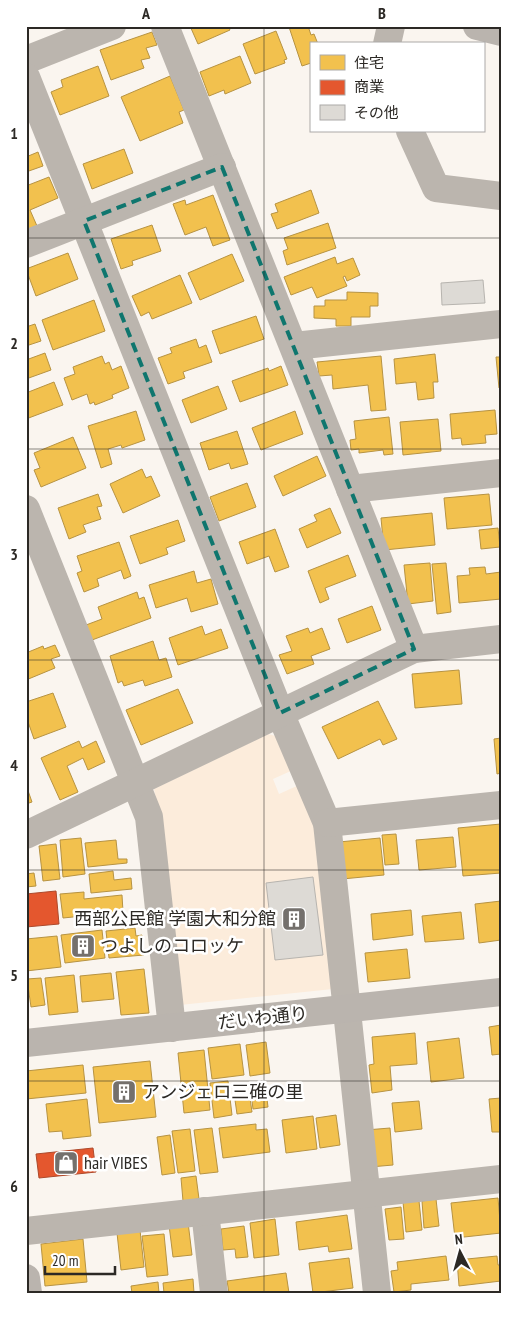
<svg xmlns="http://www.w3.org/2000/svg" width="527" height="1319" viewBox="0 0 527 1319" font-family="'PT Sans Narrow','Noto Sans JP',sans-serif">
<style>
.green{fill:#fcecdb}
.homes{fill:#f2c14e;stroke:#b79342}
.shops{fill:#e4572e;stroke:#ad492b}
.building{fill:#dddad5;stroke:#b7b4af}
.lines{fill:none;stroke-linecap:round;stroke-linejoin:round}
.street{stroke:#bbb5ae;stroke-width:28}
.secondary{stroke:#bab4ae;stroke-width:28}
.marked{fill:none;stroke:#0f766e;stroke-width:4;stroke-dasharray:10 6;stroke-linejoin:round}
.grid{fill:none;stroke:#2c2925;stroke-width:1;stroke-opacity:0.55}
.labels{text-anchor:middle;stroke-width:5;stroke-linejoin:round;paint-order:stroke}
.poi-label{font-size:18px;fill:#2c2925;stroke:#fff;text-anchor:start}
.street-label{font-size:18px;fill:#2c2925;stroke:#fff}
.neatline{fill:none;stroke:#2c2925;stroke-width:2}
.grid-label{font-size:16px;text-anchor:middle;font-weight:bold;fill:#2c2925}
</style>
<rect width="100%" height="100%" fill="#faf5ef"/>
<polygon class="green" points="268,734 279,737 293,770 273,779 279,794 299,785 315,821 333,989 180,1005 160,819 154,789"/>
<g class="homes">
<polygon points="190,26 228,26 230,30 198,44"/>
<polygon points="293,26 308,26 311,35 314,34 318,44 311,44 311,63 302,66 289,27"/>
<polygon points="276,31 287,59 284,60 285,63 255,74 243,44"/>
<polygon points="152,32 157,45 146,48 150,58 141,60 144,68 111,80 100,50"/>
<polygon points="240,56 251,83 225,94 224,90 209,96 200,72"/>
<polygon points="98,66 109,96 60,115 51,92 63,87 61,80"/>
<polygon points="170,76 184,110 179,112 183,123 140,141 121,97"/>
<polygon points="124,149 133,173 92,189 83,164"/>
<polygon points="38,152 43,166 26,172 26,157"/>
<polygon points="49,177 58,198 30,210 37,226 26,230 26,186"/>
<polygon points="311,190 319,213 277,229 271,214 278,212 275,204"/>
<polygon points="213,195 230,240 213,246 206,227 185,235 173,204 185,200 186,205"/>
<polygon points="328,223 336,248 287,265 283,251 288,249 284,238"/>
<polygon points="152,225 161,251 132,261 133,265 121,269 111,239"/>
<polygon points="68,253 78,279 36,296 26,269"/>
<polygon points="232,254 244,281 200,300 188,273"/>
<polygon points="335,257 337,264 353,258 360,275 347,281 345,276 343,277 347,286 317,298 312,287 291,295 284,277"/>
<polygon points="180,275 192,303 152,319 149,312 141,316 132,296"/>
<polygon points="347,292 378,293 378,306 370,306 370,317 351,317 351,326 336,326 336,319 314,318 314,306 325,306 325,300 347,300"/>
<polygon points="94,300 105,331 53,350 42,320"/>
<polygon points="256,316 264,339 220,354 212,331"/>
<polygon points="35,324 41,341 26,346 26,327"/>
<polygon points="196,339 199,348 206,345 212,362 183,372 185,378 168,384 158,358 172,353 170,348"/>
<polygon points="45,353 51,370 26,379 26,360"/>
<polygon points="435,354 438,382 433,382 434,398 418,400 416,382 396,384 394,359"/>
<polygon points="102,356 105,364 109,362 112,370 121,366 129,388 112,395 113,398 95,405 94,402 90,404 87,394 72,400 64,378 75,374 73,367"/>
<polygon points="381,356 386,410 371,411 368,385 333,389 332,375 319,376 317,362"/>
<polygon points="496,357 501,357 501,388 499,388"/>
<polygon points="281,366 288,385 240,402 232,381 268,368 269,371"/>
<polygon points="54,382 63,405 26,419 26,393"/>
<polygon points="218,386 227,409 191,423 182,400"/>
<polygon points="495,410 497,434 485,435 486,443 462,445 461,438 452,439 450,414"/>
<polygon points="136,411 145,440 122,448 121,445 108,449 112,464 101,468 88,426"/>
<polygon points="295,411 303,434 261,450 252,428"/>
<polygon points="389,417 393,454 384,455 383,450 359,453 359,449 351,450 350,440 356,439 354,421"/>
<polygon points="438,419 441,451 403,455 400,422"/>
<polygon points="237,431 248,464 231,469 229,463 209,470 200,443"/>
<polygon points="73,437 86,468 41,487 34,470 40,468 34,453"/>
<polygon points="317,456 326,476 283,496 274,476"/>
<polygon points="142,469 146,478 151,476 160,496 123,513 110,484"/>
<polygon points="247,483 256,507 219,521 210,497"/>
<polygon points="98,494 102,506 97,507 101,519 83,525 86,532 69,539 58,508"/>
<polygon points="489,494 492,525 447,529 444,498"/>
<polygon points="330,508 341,533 307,548 299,529 317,521 314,515"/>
<polygon points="432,513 435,545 384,550 381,518"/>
<polygon points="178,520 185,541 166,548 168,554 140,564 130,536"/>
<polygon points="498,528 500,547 481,549 479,530"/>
<polygon points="275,529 289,567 275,572 269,556 247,564 239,542"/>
<polygon points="119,542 131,576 124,579 121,570 97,579 99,586 84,592 77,573 82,571 77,556"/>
<polygon points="348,555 356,576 325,588 329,599 320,603 308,571"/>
<polygon points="430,563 433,601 408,604 404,565"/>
<polygon points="446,563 451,612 437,614 432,564"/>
<polygon points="485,567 486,574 501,572 501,599 459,603 457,576 470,575 469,568"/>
<polygon points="194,571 197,583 211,579 218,604 191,612 187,598 156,608 149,585"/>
<polygon points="137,592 139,599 144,597 151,618 92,640 86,625 102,619 98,607"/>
<polygon points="372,606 381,630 347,643 338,619"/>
<polygon points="202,626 205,635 221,629 228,648 178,665 169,638"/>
<polygon points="308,628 310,633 322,628 330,649 311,656 314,664 287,674 279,655 292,651 286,636"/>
<polygon points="153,641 159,660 166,658 172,677 145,686 143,680 124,686 122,681 118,683 110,656"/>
<polygon points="55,645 60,656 51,659 55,668 26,680 26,653 43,646 44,649"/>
<polygon points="459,670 462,704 415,708 412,674"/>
<polygon points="178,689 193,723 141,745 126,710"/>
<polygon points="53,693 66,727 34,739 26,716 26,702"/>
<polygon points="378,701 397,739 383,745 380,739 338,759 322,727"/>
<polygon points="501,738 501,773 497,774 494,739"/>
<polygon points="79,741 82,748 96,741 105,762 88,770 83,758 67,766 78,792 60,800 41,758"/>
<polygon points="26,785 32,802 26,804"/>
<polygon points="501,824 501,873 463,876 458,828"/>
<polygon points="396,834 399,864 385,865 382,835"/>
<polygon points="453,837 456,867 419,870 416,840"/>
<polygon points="81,838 85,874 63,877 60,840"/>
<polygon points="380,838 384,875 342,879 339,842"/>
<polygon points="116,840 118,859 127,859 127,863 88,867 85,843"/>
<polygon points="56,844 60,879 43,881 39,846"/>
<polygon points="113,871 114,880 131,878 132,889 91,893 89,874"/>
<polygon points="34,873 36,886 26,887 26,874"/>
<polygon points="84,892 84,899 122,895 123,912 63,918 60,894"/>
<polygon points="501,901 501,940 479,943 475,904"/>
<polygon points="411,910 413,935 373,940 371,914"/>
<polygon points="461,912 464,939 425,942 422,916"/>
<polygon points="135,928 136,936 142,935 144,955 109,958 106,931"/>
<polygon points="102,930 105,958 65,963 61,935"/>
<polygon points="57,936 61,967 26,971 26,939"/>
<polygon points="407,949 410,978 368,982 365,953"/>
<polygon points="144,969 149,1013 121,1015 116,972"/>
<polygon points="111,973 114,999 82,1002 80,976"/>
<polygon points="74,975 78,1012 49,1015 45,978"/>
<polygon points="41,978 45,1005 31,1007 27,979"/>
<polygon points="501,1025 501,1054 492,1055 489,1027"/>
<polygon points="415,1033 417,1064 390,1066 392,1090 372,1093 369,1065 374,1064 372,1037"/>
<polygon points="459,1038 464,1078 431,1082 427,1042"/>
<polygon points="266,1042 270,1073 250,1076 246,1045"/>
<polygon points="240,1044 244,1075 212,1079 208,1048"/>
<polygon points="204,1050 210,1110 184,1113 178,1053"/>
<polygon points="150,1061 156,1117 99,1123 93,1067"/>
<polygon points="83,1065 86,1093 26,1099 26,1071"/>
<polygon points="228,1081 232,1115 214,1118 210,1083"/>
<polygon points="265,1083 268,1107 253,1109 250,1085"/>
<polygon points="250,1098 252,1112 237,1114 235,1100"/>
<polygon points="501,1098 501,1132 492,1132 489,1099"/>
<polygon points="87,1099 91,1136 63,1139 62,1131 49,1132 46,1104"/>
<polygon points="419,1101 422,1129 395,1132 392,1103"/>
<polygon points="336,1115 340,1145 320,1148 316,1118"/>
<polygon points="313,1116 317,1149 286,1153 282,1120"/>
<polygon points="256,1124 256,1130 267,1129 270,1152 223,1158 219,1128"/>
<polygon points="212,1128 218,1172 200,1174 194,1130"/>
<polygon points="390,1128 393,1165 370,1167 366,1130"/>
<polygon points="190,1129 195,1171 178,1173 172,1131"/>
<polygon points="170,1135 175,1173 162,1175 157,1137"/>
<polygon points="196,1176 199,1199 183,1201 181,1178"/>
<polygon points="498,1198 501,1233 455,1238 451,1203"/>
<polygon points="436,1199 439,1226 424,1228 422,1201"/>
<polygon points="419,1201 422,1230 406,1232 403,1202"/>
<polygon points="401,1207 404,1239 389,1240 385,1209"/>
<polygon points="347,1215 352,1249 329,1252 328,1246 299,1250 296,1222"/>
<polygon points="275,1219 279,1255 254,1258 250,1223"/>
<polygon points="188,1222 192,1255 173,1257 169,1225"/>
<polygon points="244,1226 248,1257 236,1258 235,1249 223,1250 221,1229"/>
<polygon points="140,1230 144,1267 121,1270 117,1233"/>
<polygon points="164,1234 168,1275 147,1277 142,1236"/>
<polygon points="83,1239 87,1282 45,1286 41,1244"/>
<polygon points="446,1256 449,1280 411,1284 411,1290 394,1292 391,1271 398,1270 397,1262"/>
<polygon points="497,1256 498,1265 501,1265 501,1281 459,1286 457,1260"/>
<polygon points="349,1258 353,1288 313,1293 309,1263"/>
<polygon points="286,1273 289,1293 229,1293 227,1281"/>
<polygon points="193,1279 194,1293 164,1293 163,1283"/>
<polygon points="158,1282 159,1293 132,1293 131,1286"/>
</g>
<g class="shops">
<polygon points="56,891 59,924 26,927 26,894"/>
<polygon points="93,1148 96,1172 39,1178 36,1154"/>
</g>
<g class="building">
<polygon points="483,280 485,303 442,305 441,283"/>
<polygon points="313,877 323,955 275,960 266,883"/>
</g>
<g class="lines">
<g class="street">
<polyline points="165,26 414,649"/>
<polyline points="387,44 391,26"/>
<polyline points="26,60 112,26"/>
<polyline points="26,77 280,713 327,823 377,1293"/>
<polyline points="410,131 436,188 501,196"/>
<polyline points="26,244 222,167"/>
<polyline points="294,346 501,324"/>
<polyline points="350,489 501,473"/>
<polyline points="26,509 149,817 172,1028"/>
<polyline points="327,823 501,805"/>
<polyline points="26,835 414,649 501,639"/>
<polyline points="205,1211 214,1293"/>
<polyline points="26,1231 501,1179"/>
</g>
<g class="secondary">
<polyline points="477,26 501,32"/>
<polyline points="26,1043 501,992"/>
<polyline points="26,1278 28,1293"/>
</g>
</g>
<path class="marked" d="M222 167 414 649 280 713 84 221Z"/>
<path class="grid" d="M264 26V1293M26 238H501M26 449H501M26 660H501M26 870H501M26 1081H501"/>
<defs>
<symbol id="building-square" viewBox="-11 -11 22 22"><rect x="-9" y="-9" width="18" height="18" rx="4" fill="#74706c" stroke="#fff"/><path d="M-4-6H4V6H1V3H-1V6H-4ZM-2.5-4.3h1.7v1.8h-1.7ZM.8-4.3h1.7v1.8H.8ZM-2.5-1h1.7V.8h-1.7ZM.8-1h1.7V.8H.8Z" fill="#fff"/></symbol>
<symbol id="shop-square" viewBox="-11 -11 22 22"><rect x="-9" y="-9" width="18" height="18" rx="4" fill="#74706c" stroke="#fff"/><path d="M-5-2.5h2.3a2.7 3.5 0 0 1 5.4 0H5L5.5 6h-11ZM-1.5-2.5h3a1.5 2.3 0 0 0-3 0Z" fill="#fff"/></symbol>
</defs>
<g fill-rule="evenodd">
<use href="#building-square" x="280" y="905" width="28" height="28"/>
<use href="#building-square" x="69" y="932" width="28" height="28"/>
<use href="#building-square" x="110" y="1078" width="28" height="28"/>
<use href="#shop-square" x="52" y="1149" width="28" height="28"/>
</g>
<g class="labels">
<g class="poi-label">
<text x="276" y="925" text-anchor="end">西部公民館 学園大和分館</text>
<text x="100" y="952">つよしのコロッケ</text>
<text x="142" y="1098">アンジェロ三碓の里</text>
<text x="84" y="1169">hair VIBES</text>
</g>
<g class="street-label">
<text transform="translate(263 1018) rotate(-6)" y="6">だいわ通り</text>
</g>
</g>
<rect width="527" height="1319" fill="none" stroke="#ffffff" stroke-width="55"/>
<rect x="310" y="42" width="175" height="90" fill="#ffffff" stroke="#aba9a8"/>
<rect x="320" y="55" width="25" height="15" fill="#f2c14e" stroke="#aba9a8"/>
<text x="354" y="68" font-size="15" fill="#2c2925">住宅</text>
<rect x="320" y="80" width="25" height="15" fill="#e4572e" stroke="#aba9a8"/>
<text x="354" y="92" font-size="15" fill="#2c2925">商業</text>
<rect x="320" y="105" width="25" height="15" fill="#dddad5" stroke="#aba9a8"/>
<text x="354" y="118" font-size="15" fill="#2c2925">その他</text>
<g transform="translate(460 1252) rotate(354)" stroke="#ffffff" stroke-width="4" paint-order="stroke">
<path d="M0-4L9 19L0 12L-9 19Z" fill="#2c2925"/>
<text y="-8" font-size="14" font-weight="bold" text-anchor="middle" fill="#2c2925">N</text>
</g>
<path d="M45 1266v8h70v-8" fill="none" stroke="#2c2925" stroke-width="2.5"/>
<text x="52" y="1266" font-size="15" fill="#2c2925" stroke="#ffffff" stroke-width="4" paint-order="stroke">20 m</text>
<rect x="28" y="28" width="472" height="1264" class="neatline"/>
<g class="grid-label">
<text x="146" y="19">A</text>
<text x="382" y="19">B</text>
<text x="14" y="139">1</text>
<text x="14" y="349">2</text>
<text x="14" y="560">3</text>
<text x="14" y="771">4</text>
<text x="14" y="981">5</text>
<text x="14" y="1192">6</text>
</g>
</svg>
